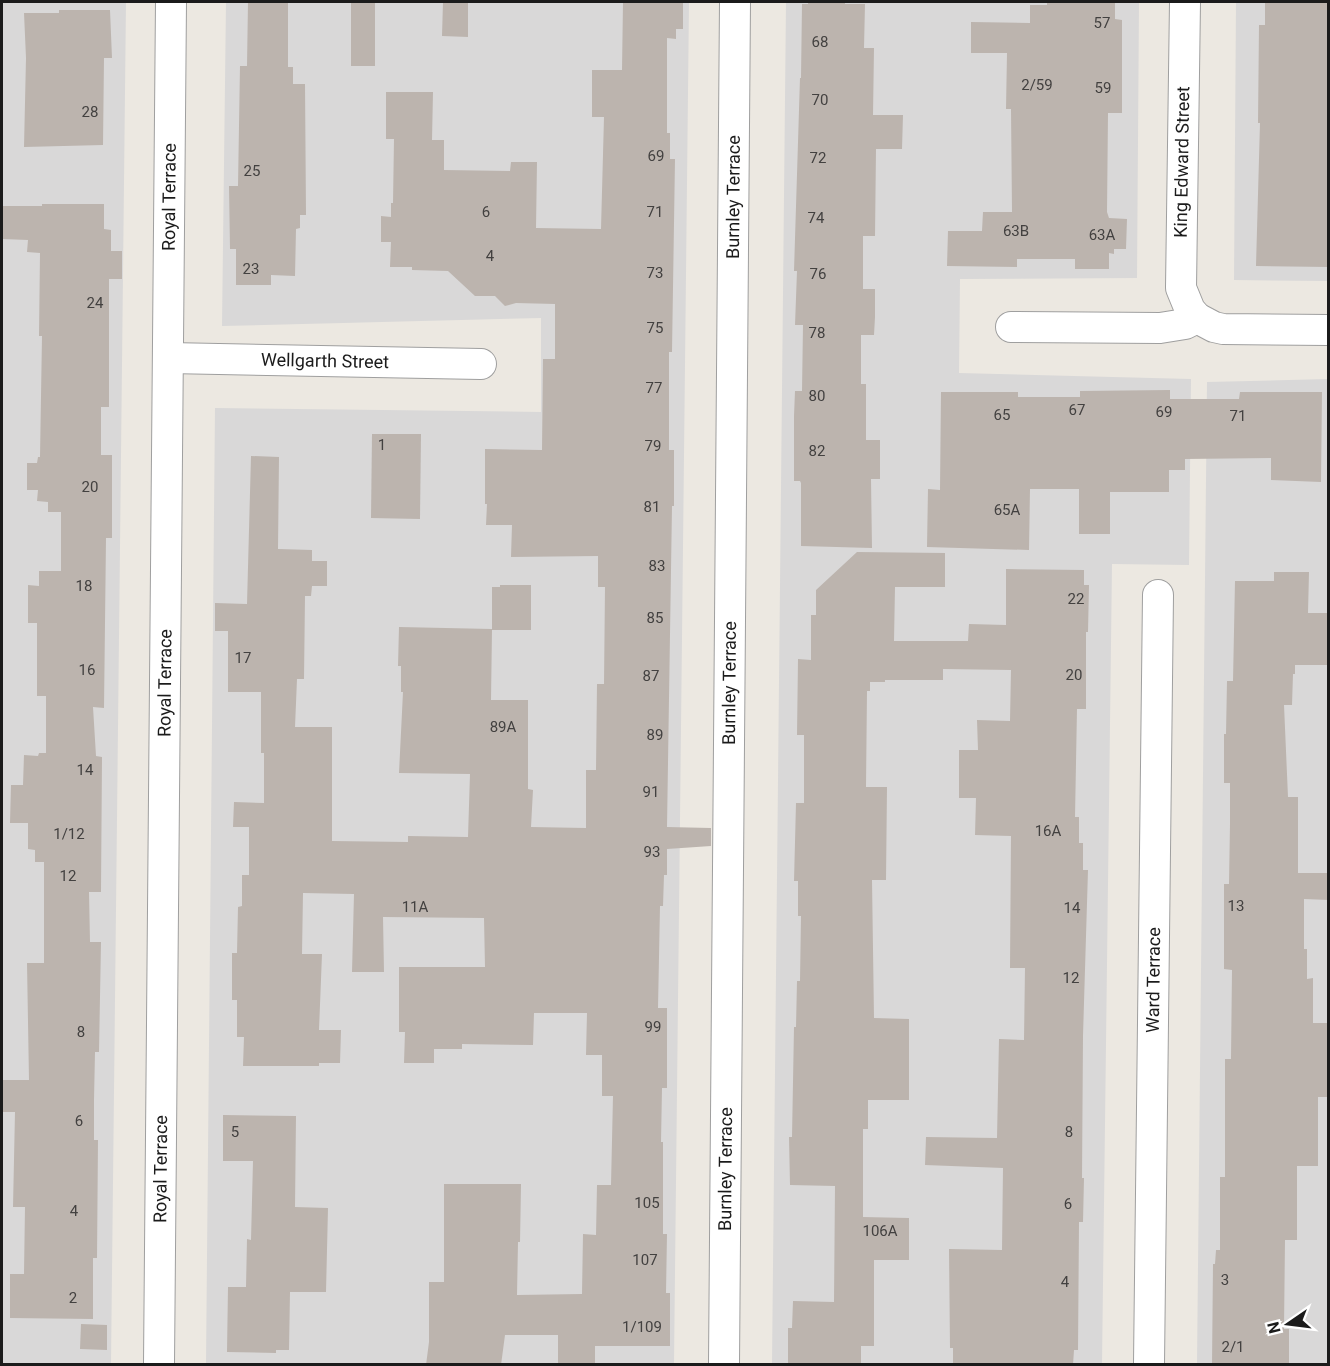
<svg xmlns="http://www.w3.org/2000/svg" width="1330" height="1366" viewBox="0 0 1330 1366" font-family="Roboto,sans-serif">
<style>
.residential{fill:#d9d8d8}
.building{fill:#bcb4ae}
.lines{fill:none;stroke-linecap:round;stroke-linejoin:round}
.minor-casing{stroke:#9f9f9f;stroke-width:32}
.minor{stroke:#fff;stroke-width:30}
.labels{text-anchor:middle;stroke-width:6;stroke-linejoin:round;paint-order:stroke}
.number-label{font-size:15px;fill:#434140}
.street-label{font-size:18px;fill:#1b1b1b;stroke:#fff}
</style>
<rect width="100%" height="100%" fill="#ece8e1"/>
<g class="residential">
<polygon points="2,2 126,2 111,1364 2,1364"/>
<polygon points="226,2 689,2 674,1364 206,1364 215,408 541,412 541,318 222,326"/>
<polygon points="786,2 1139,2 1137,278 960,279 959,373 1191,379 1189,565 1112,564 1102,1364 772,1364"/>
<polygon points="1236,2 1328,2 1328,281 1234,280"/>
<polygon points="1328,379 1328,1364 1197,1364 1207,382"/>
</g>
<g class="building">
<polygon points="248,2 288,2 288,67 293,67 293,84 305,84 306,215 300,215 300,228 296,229 295,276 271,275 271,285 236,285 236,249 230,249 229,186 238,186 240,66 247,66"/>
<rect x="351" y="2" width="24" height="64"/>
<polygon points="443,2 468,2 468,37 442,36"/>
<polygon points="623,2 683,2 683,29 676,29 676,39 667,38 667,133 670,133 670,159 675,159 672,352 669,352 669,450 674,450 674,506 672,506 667,827 711,828 711,846 667,849 667,875 664,875 663,906 660,906 658,1008 667,1008 667,1088 662,1088 661,1142 663,1142 663,1234 667,1234 666,1293 670,1293 670,1346 595,1346 595,1365 558,1365 558,1335 505,1335 501,1365 426,1365 429,1342 429,1282 444,1282 444,1184 521,1184 520,1242 518,1242 517,1295 582,1294 583,1234 596,1235 597,1185 611,1185 613,1096 602,1096 602,1055 586,1055 587,1013 534,1013 533,1045 462,1044 462,1049 434,1049 434,1063 404,1063 405,1032 399,1032 399,967 485,967 484,918 383,917 384,972 352,972 354,894 303,893 302,954 322,954 319,1030 341,1030 340,1063 319,1063 319,1066 243,1066 244,1037 237,1037 237,1000 232,1000 232,953 237,953 238,907 242,906 242,875 249,875 249,827 233,827 234,802 264,803 264,753 261,753 261,692 228,692 228,631 215,631 215,603 247,604 251,456 279,457 278,549 312,550 312,561 327,561 327,586 312,586 311,596 305,596 304,679 297,679 295,727 332,727 332,841 408,842 408,836 468,837 470,774 399,773 403,692 401,692 401,666 398,666 399,627 492,629 491,700 528,700 528,789 533,790 531,827 586,828 586,770 596,770 597,684 604,684 605,587 598,587 598,556 511,557 512,525 486,525 487,504 485,504 485,449 542,450 543,359 555,359 555,304 516,303 505,306 495,296 475,296 448,271 412,270 412,267 390,267 391,242 381,242 381,216 391,217 391,203 393,203 394,139 386,139 386,92 433,92 432,140 444,140 444,170 510,171 511,162 537,162 536,228 601,229 604,117 592,117 592,70 622,70"/>
<polygon points="808,2 845,2 845,4 865,4 864,48 874,48 873,115 903,115 902,149 876,149 875,236 863,236 863,289 875,289 875,317 874,335 861,335 861,384 866,384 866,440 880,440 880,479 871,479 872,548 801,546 801,483 800,481 794,481 794,416 795,391 802,391 803,325 795,325 797,271 794,271 800,78 801,78 802,4 808,4"/>
<polygon points="1047,2 1115,2 1115,19 1122,20 1122,113 1108,113 1107,212 1109,218 1127,219 1126,249 1114,249 1114,254 1109,253 1109,269 1075,269 1075,259 1017,259 1017,267 947,266 948,231 982,231 983,212 1012,212 1011,109 1006,109 1007,53 971,53 971,22 1030,23 1030,5 1047,5"/>
<polygon points="1265,2 1329,2 1329,267 1256,266 1260,123 1258,123 1259,25 1265,25"/>
<polygon points="59,10 110,10 112,58 104,58 103,145 24,147 26,58 24,13 59,13"/>
<polygon points="42,204 104,204 104,229 111,230 111,251 122,251 122,279 109,279 109,407 101,407 101,455 112,455 112,538 106,538 104,708 93,707 96,756 102,757 101,892 89,892 90,942 101,942 99,1052 95,1052 94,1100 94,1140 98,1140 97,1258 93,1258 93,1319 10,1318 10,1274 24,1274 25,1207 13,1207 15,1112 2,1112 2,1080 29,1080 27,963 44,963 44,862 35,862 35,850 28,849 28,823 10,823 11,785 23,785 24,755 38,756 39,753 46,753 46,696 37,696 37,623 28,623 28,585 39,586 39,571 61,571 61,512 48,512 48,502 37,501 38,490 27,490 27,463 37,463 38,457 40,457 42,336 39,336 40,253 27,252 28,240 2,239 2,206 42,206"/>
<polygon points="1170,390 1170,399 1239,399 1240,392 1322,392 1321,482 1271,480 1271,458 1185,459 1185,470 1169,470 1169,492 1110,492 1110,534 1079,534 1079,489 1030,489 1029,550 927,547 928,489 940,490 941,392 1018,392 1018,397 1080,397 1080,391"/>
<polygon points="372,434 421,434 420,519 371,518"/>
<polygon points="857,552 945,553 945,587 895,587 894,641 968,641 969,624 1006,625 1006,569 1084,570 1084,585 1089,585 1088,632 1086,632 1086,709 1077,709 1075,817 1079,817 1079,843 1083,843 1083,870 1088,870 1083,1036 1082,1178 1084,1178 1083,1222 1079,1222 1078,1350 1074,1350 1073,1365 953,1365 953,1348 950,1348 949,1249 1002,1250 1003,1168 925,1165 926,1137 997,1138 999,1039 1024,1040 1025,968 1010,968 1011,836 975,835 976,798 959,798 959,750 978,750 977,720 1010,721 1011,670 943,669 943,680 885,680 885,682 870,682 870,691 867,691 866,787 887,787 886,880 872,880 874,1018 909,1019 909,1100 868,1100 868,1129 863,1129 863,1217 909,1218 909,1260 874,1260 874,1346 861,1346 861,1365 788,1365 788,1328 792,1328 793,1301 834,1302 835,1186 790,1185 789,1137 792,1137 794,1027 796,1027 797,981 800,981 801,916 798,916 798,881 794,881 796,803 804,803 804,735 797,735 798,659 811,660 811,615 816,615 816,590"/>
<polygon points="1274,572 1309,572 1308,613 1329,613 1329,665 1295,665 1295,674 1293,674 1292,705 1284,705 1288,797 1298,797 1298,873 1329,873 1329,900 1304,899 1304,949 1307,949 1307,979 1313,978 1313,1023 1329,1023 1329,1097 1318,1097 1318,1166 1297,1166 1297,1240 1285,1240 1284,1329 1289,1329 1289,1365 1212,1365 1213,1264 1215,1264 1216,1250 1220,1250 1220,1177 1225,1177 1225,1059 1231,1059 1232,970 1224,969 1224,884 1229,884 1230,824 1230,783 1224,783 1224,734 1226,734 1227,681 1233,681 1235,581 1274,581"/>
<polygon points="500,585 531,585 531,630 492,630 492,587 500,587"/>
<polygon points="223,1115 296,1116 295,1207 328,1208 326,1292 290,1292 289,1350 276,1350 276,1353 227,1352 228,1287 246,1287 247,1239 251,1240 253,1161 223,1161"/>
<polygon points="81,1324 107,1325 107,1350 80,1349"/>
</g>
<g class="lines">
<defs>
<g id="minor">
<polyline points="1185,2 1181,288 1190,310 1197,318 1214,327 1223,329 1328,330"/>
<polyline points="1011,327 1160,328 1185,324 1197,318"/>
<path id="s1" d="M169 358 481 364"/>
<path id="s2" d="M159 1364 171 2"/>
<path id="s3" d="M724 1364 735 2"/>
<path id="s4" d="M1149 1364 1158 595"/>
</g>
</defs>
<use href="#minor" class="minor-casing"/>
<use href="#minor" class="minor"/>
</g>
<g class="labels">
<g class="number-label">
<text x="1102" y="28">57</text>
<text x="820" y="47">68</text>
<text x="1037" y="90">2/59</text>
<text x="1103" y="93">59</text>
<text x="820" y="105">70</text>
<text x="90" y="117">28</text>
<text x="656" y="161">69</text>
<text x="818" y="163">72</text>
<text x="252" y="176">25</text>
<text x="486" y="217">6</text>
<text x="655" y="217">71</text>
<text x="816" y="223">74</text>
<text x="1016" y="236">63B</text>
<text x="1102" y="240">63A</text>
<text x="490" y="261">4</text>
<text x="251" y="274">23</text>
<text x="655" y="278">73</text>
<text x="818" y="279">76</text>
<text x="95" y="308">24</text>
<text x="655" y="333">75</text>
<text x="817" y="338">78</text>
<text x="654" y="393">77</text>
<text x="817" y="401">80</text>
<text x="1077" y="415">67</text>
<text x="1164" y="417">69</text>
<text x="1002" y="420">65</text>
<text x="1238" y="421">71</text>
<text x="382" y="450">1</text>
<text x="653" y="451">79</text>
<text x="817" y="456">82</text>
<text x="90" y="492">20</text>
<text x="652" y="512">81</text>
<text x="1007" y="515">65A</text>
<text x="657" y="571">83</text>
<text x="84" y="591">18</text>
<text x="1076" y="604">22</text>
<text x="655" y="623">85</text>
<text x="243" y="663">17</text>
<text x="87" y="675">16</text>
<text x="1074" y="680">20</text>
<text x="651" y="681">87</text>
<text x="503" y="732">89A</text>
<text x="655" y="740">89</text>
<text x="85" y="775">14</text>
<text x="651" y="797">91</text>
<text x="1048" y="836">16A</text>
<text x="69" y="839">1/12</text>
<text x="652" y="857">93</text>
<text x="68" y="881">12</text>
<text x="1236" y="911">13</text>
<text x="415" y="912">11A</text>
<text x="1072" y="913">14</text>
<text x="1071" y="983">12</text>
<text x="653" y="1032">99</text>
<text x="81" y="1037">8</text>
<text x="79" y="1126">6</text>
<text x="235" y="1137">5</text>
<text x="1069" y="1137">8</text>
<text x="647" y="1208">105</text>
<text x="1068" y="1209">6</text>
<text x="74" y="1216">4</text>
<text x="880" y="1236">106A</text>
<text x="645" y="1265">107</text>
<text x="1225" y="1285">3</text>
<text x="1065" y="1287">4</text>
<text x="73" y="1303">2</text>
<text x="642" y="1332">1/109</text>
<text x="1233" y="1352">2/1</text>
</g>
<g class="street-label">
<text transform="translate(1182 162) rotate(-89)" y="6">King Edward Street</text>
<text dy="6" stroke="none"><textPath href="#s2" startOffset="1167">Royal Terrace</textPath></text>
<text dy="6" stroke="none"><textPath href="#s3" startOffset="1167">Burnley Terrace</textPath></text>
<text dy="6" stroke="none"><textPath href="#s1" startOffset="156">Wellgarth Street</textPath></text>
<text dy="6" stroke="none"><textPath href="#s2" startOffset="681">Royal Terrace</textPath></text>
<text dy="6" stroke="none"><textPath href="#s3" startOffset="681">Burnley Terrace</textPath></text>
<text dy="6" stroke="none"><textPath href="#s4" startOffset="384">Ward Terrace</textPath></text>
<text dy="6" stroke="none"><textPath href="#s2" startOffset="195">Royal Terrace</textPath></text>
<text dy="6" stroke="none"><textPath href="#s3" startOffset="195">Burnley Terrace</textPath></text>
</g>
</g>
<rect width="1330" height="1366" fill="none" stroke="#1b1b1b" stroke-width="6"/>
<g transform="translate(1288 1324) rotate(256)" stroke="#ffffff" stroke-width="4.5" paint-order="stroke">
<path d="M0-4.5L10 22L0 15L-10 22Z" fill="#1b1b1b"/>
<text y="-9" font-size="16" font-weight="bold" text-anchor="middle" fill="#1b1b1b">N</text>
</g>
</svg>
